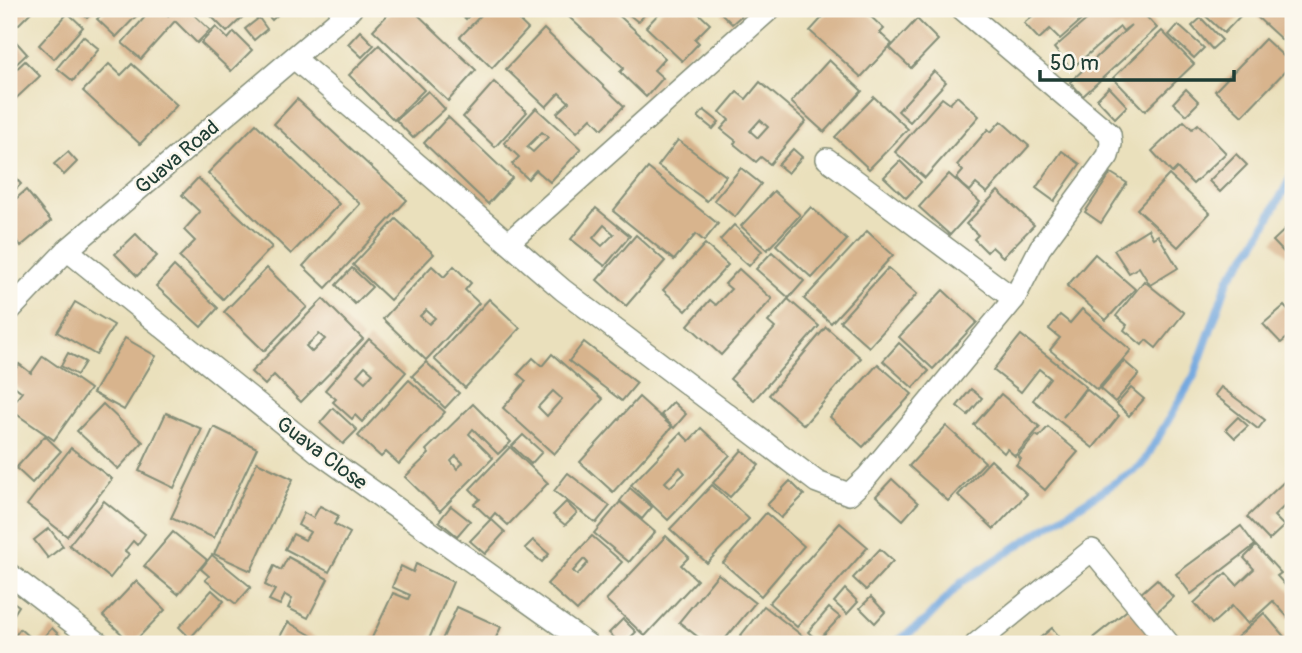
<svg xmlns="http://www.w3.org/2000/svg" width="1302" height="653" viewBox="0 0 1302 653" font-family="Pangolin,sans-serif">
<style>
.lines{fill:none;stroke-linecap:round;stroke-linejoin:round}
.stream{stroke:#72a7df;stroke-width:8}
.building{fill:#d8b48d;fill-rule:evenodd}
.street-casing{stroke:#848e78;stroke-width:24}
.street{stroke:#fff;stroke-width:21}
.labels{text-anchor:middle;stroke-width:5;stroke-linejoin:round;paint-order:stroke}
.street-label{font-size:21px;fill:#1f3d34;stroke:#fbf7ec}
</style>
<rect width="100%" height="100%" fill="#fbf7ec"/>
<filter id="ink" filterUnits="userSpaceOnUse"><feTurbulence type="fractalNoise" baseFrequency=".0143" numOctaves="2"/><feDisplacementMap in="SourceGraphic" scale="14" xChannelSelector="R" yChannelSelector="G"/><feConvolveMatrix kernelMatrix="1 2 1 2 8 2 1 2 1" color-interpolation-filters="sRGB"/></filter>
<filter id="wash" filterUnits="userSpaceOnUse"><feTurbulence type="fractalNoise" baseFrequency=".00686" numOctaves="4" result="noise"/><feDisplacementMap in="SourceGraphic" scale="28" xChannelSelector="R" yChannelSelector="G"/><feGaussianBlur stdDeviation="1.57" result="paint"/><feColorMatrix in="noise" values="0 0 0 0 0 0 0 0 0 0 0 0 0 0 0 0 0 1.4 0 .05"/><feComposite in="paint" operator="in"/></filter>
<g filter="url(#wash)">
<rect width="100%" height="100%" fill="#eae0bc"/>
<g class="lines">
<polyline class="stream" points="894,644 925,621 962,582 1142,465 1194,376 1229,278 1254,245 1293,174"/>
</g>
<g id="blocks">
<g class="building">
<polygon points="9,9 34,9 18,25 9,15"/>
<polygon points="78,9 97,9 87,18"/>
<polygon points="107,9 143,9 116,37 97,19"/>
<polygon points="152,9 160,9 169,16 162,9 188,9 210,30 197,43 175,21 141,59 122,43"/>
<polygon points="204,9 251,9 227,32"/>
<polygon points="262,9 284,9 272,20"/>
<polygon points="393,9 412,9 476,70 448,101 373,30"/>
<polygon points="454,9 475,9 466,19"/>
<polygon points="487,9 507,9 528,29 492,68 460,37"/>
<polygon points="577,9 612,9 665,58 654,70 663,78 646,97 620,72 624,68 569,17"/>
<polygon points="622,9 650,9 638,22"/>
<polygon points="663,9 694,9 710,24 695,39 699,43 682,61 646,27"/>
<polygon points="727,9 749,9 732,24 722,14"/>
<polygon points="830,9 873,9 868,14 884,29 880,33 892,44 861,77 810,31"/>
<polygon points="1032,9 1094,9 1060,39 1050,29 1039,39 1024,23 1036,13"/>
<polygon points="1099,9 1148,9 1143,13 1157,28 1083,96 1070,82 1131,25 1123,31 1120,27 1071,69 1054,48"/>
<polygon points="1198,9 1247,9 1224,33"/>
<polygon points="1264,9 1277,9 1293,24 1293,50 1257,17"/>
<polygon points="68,13 83,27 54,59 39,45"/>
<polygon points="259,18 267,29 254,40 245,29"/>
<polygon points="1201,18 1222,40 1212,49 1192,26"/>
<polygon points="917,19 938,40 911,68 890,48"/>
<polygon points="1178,25 1204,48 1194,58 1169,35"/>
<polygon points="216,27 228,39 234,32 252,50 231,71 201,43"/>
<polygon points="544,29 624,106 602,129 591,118 577,132 557,113 569,102 559,93 546,107 506,69"/>
<polygon points="360,31 374,45 362,57 348,44"/>
<polygon points="1162,31 1194,64 1145,111 1113,78"/>
<polygon points="9,34 27,54 9,71"/>
<polygon points="83,36 99,49 73,81 57,68"/>
<polygon points="1265,39 1292,64 1242,116 1215,91"/>
<polygon points="379,45 424,90 394,120 349,75"/>
<polygon points="829,60 862,91 824,132 791,102"/>
<polygon points="25,61 40,76 9,105 9,76"/>
<polygon points="109,64 121,75 132,64 177,105 140,144 83,91"/>
<polygon points="934,71 946,82 910,122 898,111"/>
<polygon points="494,82 527,112 495,147 463,117"/>
<path d="M760 82 806 121 770 164 761 157 756 162 734 144 736 141 721 129 729 120 720 112 737 92 746 99ZM760 120 768 127 758 138 750 131Z"/>
<polygon points="1109,87 1127,106 1115,118 1097,99"/>
<polygon points="1186,89 1199,102 1186,115 1173,103"/>
<polygon points="428,91 445,109 413,138 396,120"/>
<polygon points="957,96 979,116 925,178 895,152 942,98 950,104"/>
<polygon points="874,97 908,129 869,169 835,137"/>
<polygon points="297,99 407,200 326,288 303,266 360,204 274,124"/>
<path d="M536 108 581 149 550 182 536 170 528 179 512 164 519 157 504 143ZM542 132 548 137 533 152 527 147Z"/>
<polygon points="704,110 719,122 713,129 698,117"/>
<polygon points="448,117 512,178 488,204 424,143"/>
<polygon points="1001,121 1029,146 987,193 976,184 970,191 956,179 963,171 957,165 988,129 991,132"/>
<polygon points="1184,121 1192,129 1198,124 1226,153 1193,184 1177,168 1172,173 1152,151"/>
<polygon points="256,124 339,204 291,254 208,173"/>
<polygon points="678,140 726,176 707,201 658,166"/>
<polygon points="793,149 802,157 788,173 778,165"/>
<polygon points="1062,151 1080,164 1054,201 1036,188"/>
<polygon points="68,152 77,162 64,175 54,164"/>
<polygon points="1236,154 1247,165 1220,192 1209,181"/>
<polygon points="900,161 921,182 906,198 884,177"/>
<polygon points="648,168 718,224 704,241 696,234 674,260 613,211"/>
<polygon points="741,168 761,184 735,217 714,200"/>
<polygon points="9,171 21,184 9,196"/>
<polygon points="1111,173 1127,183 1101,223 1085,212"/>
<polygon points="949,174 980,202 950,235 919,207"/>
<polygon points="1169,175 1210,213 1178,247 1137,209"/>
<polygon points="198,178 272,247 223,299 179,257 195,241 184,230 200,212 182,195"/>
<polygon points="26,190 51,221 21,246 9,231 9,205"/>
<polygon points="774,191 800,215 767,250 741,226"/>
<polygon points="998,191 1034,225 1003,257 992,247 987,252 974,239 978,235 966,224"/>
<polygon points="811,207 847,240 812,278 776,245"/>
<path d="M596 208 630 236 605 266 571 239ZM604 225 614 234 602 246 593 238Z"/>
<polygon points="396,219 434,254 390,300 353,265"/>
<polygon points="1293,222 1293,262 1273,241"/>
<polygon points="734,225 762,251 749,266 720,240"/>
<polygon points="1148,229 1153,238 1158,235 1178,268 1150,285 1139,267 1129,273 1114,250"/>
<polygon points="867,231 893,255 831,323 804,299"/>
<polygon points="136,234 157,256 137,276 115,254"/>
<polygon points="636,235 665,261 626,306 597,280"/>
<polygon points="705,244 728,265 686,311 663,290"/>
<polygon points="772,252 804,281 789,298 756,269"/>
<polygon points="1095,254 1135,289 1106,320 1067,286"/>
<polygon points="174,266 218,308 201,327 156,286"/>
<path d="M432 266 444 277 454 266 471 283 465 290 479 303 426 360 383 319ZM426 310 435 318 429 324 420 316Z"/>
<polygon points="267,268 307,307 264,351 224,312"/>
<polygon points="352,268 372,287 355,304 336,285"/>
<polygon points="888,268 917,294 869,347 840,321"/>
<polygon points="739,269 772,299 721,355 688,325 710,300 716,305 731,289 725,284"/>
<polygon points="1144,281 1184,313 1156,348 1146,340 1142,345 1124,330 1127,325 1116,316"/>
<polygon points="943,290 977,322 933,369 899,337"/>
<path d="M323 299 363 339 301 402 274 375 265 385 251 372ZM319 334 325 339 312 352 306 346Z"/>
<polygon points="489,299 520,328 465,388 434,359"/>
<polygon points="788,299 819,326 754,400 730,379 775,328 768,322"/>
<polygon points="75,302 114,325 96,355 57,332"/>
<polygon points="1284,306 1293,316 1293,333 1281,343 1263,324"/>
<polygon points="1082,309 1131,350 1097,390 1050,350 1060,338 1049,329 1060,315 1070,323"/>
<polygon points="826,327 861,358 804,425 769,395"/>
<polygon points="1021,335 1086,387 1063,417 1086,389 1119,416 1093,448 1033,400 1050,378 1039,369 1021,392 993,370"/>
<polygon points="125,338 156,356 124,410 93,393"/>
<path d="M369 339 406 372 362 422 355 415 352 419 333 402 336 399 325 390ZM365 366 373 373 365 382 357 375Z"/>
<polygon points="584,342 637,383 622,401 569,361"/>
<polygon points="899,343 929,371 913,388 883,361"/>
<polygon points="68,353 85,362 77,375 61,366"/>
<path d="M552 354 603 399 554 454 503 408 526 381 518 374 533 358 542 366ZM553 391 562 399 547 416 538 407Z"/>
<polygon points="43,356 90,389 54,440 9,409 22,392 9,382 9,378 19,364 31,373"/>
<polygon points="1124,361 1139,374 1115,402 1100,389"/>
<polygon points="426,362 459,393 445,408 412,376"/>
<polygon points="878,364 912,394 863,447 830,417"/>
<polygon points="409,380 445,412 399,464 386,452 381,457 358,436"/>
<polygon points="1221,387 1265,420 1258,429 1215,395"/>
<polygon points="1131,388 1144,399 1129,416 1117,404"/>
<polygon points="971,389 982,398 968,415 957,406"/>
<polygon points="1001,394 1040,427 1015,456 1007,449 1004,453 974,425"/>
<polygon points="639,397 672,427 613,492 580,462"/>
<polygon points="673,402 686,414 674,428 661,415"/>
<polygon points="103,404 143,442 118,469 77,431"/>
<path d="M473 404 511 442 498 454 473 429 469 434 493 458 440 511 405 477 429 454 426 450ZM456 456 463 463 457 469 451 461Z"/>
<polygon points="333,408 357,430 343,444 320,423"/>
<polygon points="166,413 202,429 174,488 139,471"/>
<polygon points="1238,417 1248,426 1235,438 1226,429"/>
<polygon points="946,426 985,462 948,501 909,466"/>
<polygon points="214,427 257,448 214,538 171,518"/>
<polygon points="1048,427 1078,452 1045,490 1016,465 1021,459 1018,456 1036,435 1039,437"/>
<path d="M701 428 730 455 668 520 631 485 681 433 689 441ZM680 467 685 473 670 487 665 482Z"/>
<polygon points="523,435 542,452 531,464 512,446"/>
<polygon points="45,436 61,451 32,483 16,468"/>
<polygon points="510,447 548,483 508,525 495,513 490,519 474,504 480,499 470,489"/>
<polygon points="71,448 112,479 67,536 27,505"/>
<polygon points="742,450 759,465 730,497 713,483"/>
<polygon points="991,460 1027,494 994,529 958,495"/>
<polygon points="257,462 293,479 251,571 214,554"/>
<polygon points="568,473 610,506 596,523 554,491"/>
<polygon points="1288,478 1293,484 1293,498 1274,516 1284,526 1269,540 1247,517"/>
<polygon points="892,479 918,503 903,520 876,496"/>
<polygon points="790,481 804,495 781,518 767,505"/>
<polygon points="712,485 749,519 707,563 670,529"/>
<polygon points="630,488 652,507 642,519 620,501"/>
<polygon points="104,501 145,534 137,545 133,541 125,551 129,554 110,578 69,545"/>
<polygon points="566,502 577,513 565,525 553,515"/>
<polygon points="620,502 655,532 629,562 594,533"/>
<polygon points="320,506 339,516 334,524 350,533 329,572 285,549 293,534 305,540 310,532 298,525 304,513 313,518"/>
<polygon points="451,506 470,521 457,536 439,521"/>
<polygon points="766,513 804,546 761,596 723,563"/>
<polygon points="491,519 505,532 485,554 470,541"/>
<polygon points="840,523 868,547 797,627 769,603"/>
<polygon points="1241,526 1255,545 1191,594 1176,574"/>
<polygon points="49,528 63,546 48,558 34,540"/>
<polygon points="173,532 207,560 178,594 144,566"/>
<path d="M592 536 622 562 577 611 547 584ZM584 559 588 563 577 575 573 571Z"/>
<polygon points="666,536 689,557 681,565 697,580 645,636 606,600"/>
<polygon points="533,540 549,554 542,562 525,548"/>
<polygon points="1256,546 1281,573 1277,576 1293,594 1293,623 1273,601 1248,624 1232,606 1212,624 1194,603 1226,573 1237,585 1254,569 1244,558"/>
<polygon points="880,549 893,561 866,590 853,578"/>
<polygon points="212,555 251,587 236,604 205,580 209,576 201,569"/>
<polygon points="288,557 328,579 308,618 288,608 292,599 285,595 280,605 269,600 275,590 265,585 274,566 281,570"/>
<polygon points="416,564 453,582 427,644 369,644 393,593 408,599 410,595 392,587 401,566 413,572"/>
<polygon points="718,574 755,603 721,644 707,644 679,622"/>
<polygon points="1157,579 1173,597 1157,612 1140,594"/>
<polygon points="136,581 165,610 132,644 103,616"/>
<polygon points="845,589 858,602 847,614 834,602"/>
<polygon points="212,590 224,601 190,638 179,627"/>
<polygon points="871,597 885,612 875,623 860,608"/>
<polygon points="9,599 19,606 9,622"/>
<polygon points="764,606 813,644 734,644"/>
<polygon points="457,607 501,627 493,644 440,644"/>
<polygon points="829,608 840,617 818,641 808,632"/>
<polygon points="1130,608 1157,644 1100,644 1094,637"/>
<polygon points="1264,613 1288,641 1284,644 1240,644 1235,639"/>
<polygon points="623,619 636,632 624,644 621,644 609,633"/>
<polygon points="288,622 326,644 276,644"/>
<polygon points="52,628 66,642 64,644 37,644"/>
<polygon points="1052,628 1065,644 1045,644 1040,638"/>
<polygon points="20,629 37,644 9,644"/>
</g>
</g>
</g>
<g filter="url(#ink)">
<use href="#blocks" fill-opacity="0" stroke="#848e78" stroke-width="2"/>
<g class="lines">
<defs>
<g id="street">
<polyline points="294,58 563,290 817,482 849,494 867,477 1014,299 1040,248 1108,156 1111,144 1110,134 962,9"/>
<polyline points="827,159 1014,299"/>
<polyline points="509,242 770,9"/>
<polyline points="67,250 318,452 587,644"/>
<polyline points="9,311 67,250 351,9"/>
<polyline points="9,574 100,644"/>
<polyline points="976,644 1092,550 1169,644"/>
</g>
</defs>
<use href="#street" class="street-casing"/>
<use href="#street" class="street"/>
</g>
</g>
<g class="labels">
<g class="street-label">
<text transform="translate(177 157) rotate(-40)" y="7">Guava Road</text>
<text transform="translate(322 453) rotate(37)" y="7">Guava Close</text>
</g>
</g>
<rect width="1302" height="653" fill="none" stroke="#fbf7ec" stroke-width="35"/>
<path d="M1040 70v10h194v-10" fill="none" stroke="#1f3d34" stroke-width="3.5"/>
<text x="1050" y="70" font-size="21" fill="#1f3d34" stroke="#fbf7ec" stroke-width="5" paint-order="stroke">50 m</text>
</svg>
